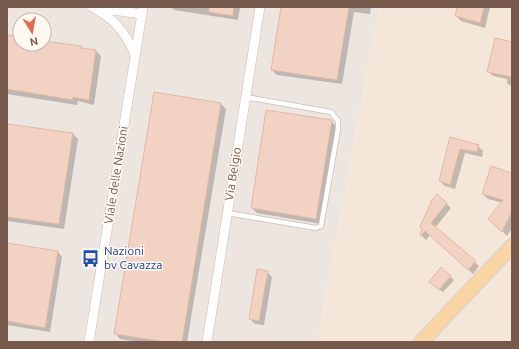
<svg xmlns="http://www.w3.org/2000/svg" width="519" height="349" viewBox="0 0 519 349" font-family="Ubuntu,sans-serif">
<style>
.residential{fill:#f4e6d9}
.industrial{fill:#ece5e0;fill-rule:evenodd}
.shadow{fill:#0003}
.building{fill:#f2d2c2;stroke:#e4b8a3}
.lines{fill:none;stroke-linecap:round;stroke-linejoin:round}
.lane-casing{stroke:#cfbcaf;stroke-width:6}
.street-casing{stroke:#cfbcaf;stroke-width:10}
.primary-casing{stroke:#d9d1cd;stroke-width:16}
.lane{stroke:#fff;stroke-width:4.5}
.street{stroke:#fff;stroke-width:9}
.primary{stroke:#f9d5a4;stroke-width:14}
.labels{text-anchor:middle;stroke-width:3;stroke-linejoin:round;paint-order:stroke}
.street-label{font-size:12px;fill:#785a4d;stroke:#fff9f1}
.transit-label{font-size:12px;fill:#164399;stroke:#fff9f1;text-anchor:start}
</style>
<rect width="100%" height="100%" fill="#fcf4ea"/>
<polygon class="residential" points="379,7 512,7 512,342 317,342"/>
<path class="industrial" d="M7 7H379L317 342H7ZM20 20H44V44H20Z"/>
<g class="shadow">
<polygon points="171,7 240,7 238,20 174,10"/>
<polygon points="282,7 371,7 370,14 354,12 342,84 277,75 272,70"/>
<polygon points="459,7 490,7 485,28 461,21 456,16"/>
<polygon points="7,36 20,38 20,44 44,44 44,42 81,47 83,50 96,51 101,56 94,105 78,101 77,105 7,94"/>
<polygon points="512,44 512,87 507,83 507,79 493,76 488,71"/>
<polygon points="155,93 221,104 226,109 187,342 141,342 120,339 116,334"/>
<polygon points="331,121 336,126 321,224 257,213 252,208"/>
<polygon points="7,125 73,134 78,139 64,229 7,221"/>
<polygon points="451,139 478,146 483,151 482,157 465,153 455,189 445,186 440,181"/>
<polygon points="512,174 512,228 507,236 490,219 503,203 488,199 483,194"/>
<polygon points="446,203 451,208 435,228 479,266 473,274 430,235 426,240 421,235"/>
<polygon points="7,244 58,252 62,257 50,332 7,325"/>
<polygon points="441,269 454,280 443,292 433,285"/>
<polygon points="267,272 272,277 264,325 255,324 250,319"/>
</g>
<g class="building">
<polygon points="209,7 234,7 233,16 209,12"/>
<polygon points="281,7 349,7 337,80 271,70"/>
<polygon points="457,7 484,7 480,23 455,16"/>
<polygon points="7,35 20,37 20,44 44,44 44,41 81,46 81,48 96,50 89,100 73,97 73,100 7,89"/>
<polygon points="495,38 512,42 512,77 487,72"/>
<polygon points="154,92 221,103 182,342 166,342 114,334"/>
<polygon points="266,110 332,120 316,219 251,208"/>
<polygon points="7,124 73,133 59,224 7,217"/>
<polygon points="450,137 479,145 477,152 460,149 450,185 439,181"/>
<polygon points="491,166 512,173 512,211 502,232 488,219 503,200 482,194"/>
<polygon points="437,194 447,203 431,223 476,261 468,270 425,231 421,236 420,235 422,229 420,227 432,200"/>
<polygon points="7,243 58,251 45,328 7,321"/>
<polygon points="441,267 451,276 439,290 429,282"/>
<polygon points="257,269 268,271 259,321 249,319"/>
</g>
<g class="lines">
<defs>
<polyline id="lane" points="227,213 316,228 321,226 338,129 338,121 331,112 245,97"/>
<g id="street">
<path d="M92 7C115 19 124 31 135 54"/>
<polyline points="98,8 142,14"/>
<polyline points="89,342 143,7"/>
<polyline points="207,342 260,7"/>
</g>
<polyline id="primary" points="421,342 512,246"/>
</defs>
<use href="#lane" class="lane-casing"/>
<use href="#street" class="street-casing"/>
<use href="#primary" class="primary-casing"/>
<use href="#lane" class="lane"/>
<use href="#street" class="street"/>
<use href="#primary" class="primary"/>
</g>
<defs>
<symbol id="bus-bare" viewBox="-9 -9 18 18"><path d="M-5-6H5V4H4V6H2V4H-2V6H-4V4H-5ZM-3.5-4V0h7V-4ZM-3.5 1.2v1.5H-2V1.2ZM2 1.2v1.5H3.5V1.2Z" fill="#1a4fb4" stroke="#fff9f1" stroke-width="2.5" paint-order="stroke"/></symbol>
</defs>
<g fill-rule="evenodd">
<use href="#bus-bare" x="78" y="246" width="25" height="25"/>
</g>
<g class="labels">
<g class="street-label">
<text transform="translate(233 174) rotate(-81)" y="4">Via Belgio</text>
<text transform="translate(116 175) rotate(-81)" y="4">Viale delle Nazioni</text>
</g>
<g class="transit-label">
<text x="104" y="255">Nazioni<tspan x="104" dy="14">bv Cavazza</tspan></text>
</g>
</g>
<rect width="519" height="349" fill="none" stroke="#785a4d" stroke-width="16"/>
<g transform="translate(32 32) rotate(169)"><circle r="19" fill="#fff9f1" stroke="#c9b9af"/>
<path d="M0-3L7 15L0 10L-7 15Z" fill="#e46a52"/>
<text y="-6" font-size="11" font-weight="bold" text-anchor="middle" fill="#785a4d">N</text>
</g>
</svg>
